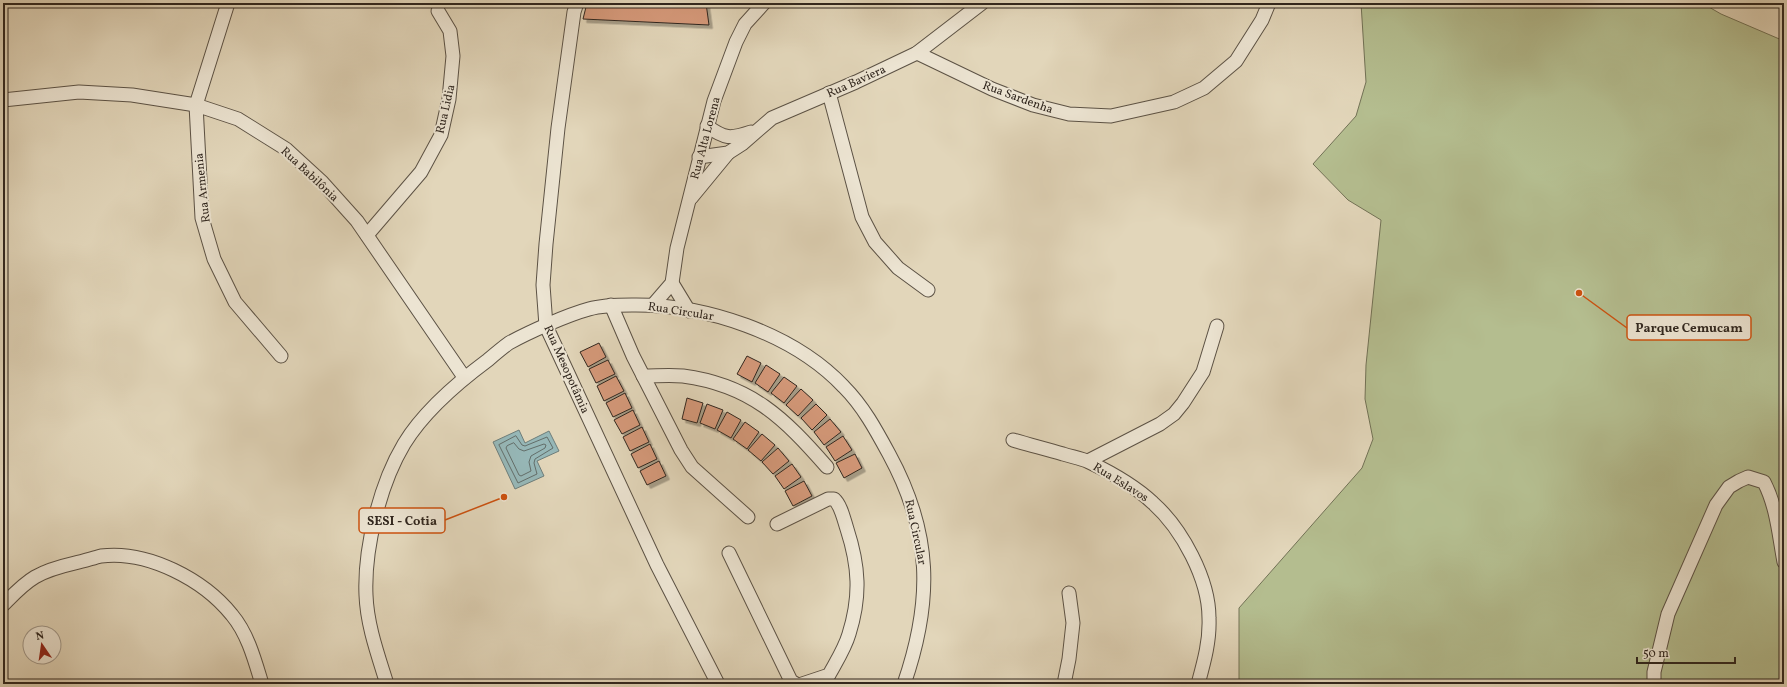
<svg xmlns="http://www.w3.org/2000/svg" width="1787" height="687" viewBox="0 0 1787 687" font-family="Vollkorn,serif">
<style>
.green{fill:#b4bd8f;stroke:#727256}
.water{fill:#96b7b7;stroke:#6d7d7a}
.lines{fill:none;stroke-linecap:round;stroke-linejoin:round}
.shore{stroke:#636e6a;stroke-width:1}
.building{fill:#d5997a;stroke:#30261e;filter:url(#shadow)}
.minor-casing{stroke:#5c5245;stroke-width:15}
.minor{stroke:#ece4d2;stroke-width:13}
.labels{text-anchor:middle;stroke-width:4;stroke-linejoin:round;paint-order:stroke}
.street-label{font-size:12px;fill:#30261e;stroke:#ece4d2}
.leader{fill:none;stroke:#cc510f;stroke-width:1.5}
.callout-dot{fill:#cc510f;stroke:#ece4d2;stroke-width:1.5}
.callout{fill:#ece4d2;stroke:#cc510f;stroke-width:1.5}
.callout-label{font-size:13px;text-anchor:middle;font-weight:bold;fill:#30261e}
</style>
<defs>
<filter id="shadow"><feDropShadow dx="3.5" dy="3.5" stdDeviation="0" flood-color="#0004"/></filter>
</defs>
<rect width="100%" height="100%" fill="#e2d6ba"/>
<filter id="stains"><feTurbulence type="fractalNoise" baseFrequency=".005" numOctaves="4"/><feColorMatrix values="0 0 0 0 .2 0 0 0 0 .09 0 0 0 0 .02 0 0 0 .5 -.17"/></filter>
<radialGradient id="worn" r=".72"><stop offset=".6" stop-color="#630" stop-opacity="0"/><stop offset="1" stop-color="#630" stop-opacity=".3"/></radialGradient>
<polygon class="green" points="1361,3 1702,3 1721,14 1784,41 1784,684 1239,684 1239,608 1362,468 1373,439 1365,399 1366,365 1381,220 1348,200 1313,164 1356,116 1366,82"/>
<polygon class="water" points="519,430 525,443 549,431 559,451 537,461 544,476 515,489 493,442"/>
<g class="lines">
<g class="shore">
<polygon points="516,436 522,445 525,446 547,437 553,448 535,459 534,463 537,474 518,483 499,445"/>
<polygon points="514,443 519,449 524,451 544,444 546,445 545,448 531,456 529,462 531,471 521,476 519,475 506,448 507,446"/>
</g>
</g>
<g class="building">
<polygon points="587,3 706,3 709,25 583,19"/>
<polygon points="599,343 606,357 588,367 580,352"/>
<polygon points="747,356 761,363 752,382 737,374"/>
<polygon points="608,360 615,374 596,383 589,369"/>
<polygon points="766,365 780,374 768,392 755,383"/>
<polygon points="616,376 624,391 604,401 597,386"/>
<polygon points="784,377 797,386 784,403 771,393"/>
<polygon points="801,389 813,400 798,416 786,405"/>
<polygon points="625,393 632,408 613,417 606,403"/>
<polygon points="687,398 703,403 697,423 682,419"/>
<polygon points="707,404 723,410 715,429 700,423"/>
<polygon points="816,404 827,415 812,430 801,418"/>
<polygon points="633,410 640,425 622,434 614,420"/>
<polygon points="727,412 741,420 731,438 717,430"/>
<polygon points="830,419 841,432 824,445 814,432"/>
<polygon points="745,422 759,432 747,449 733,439"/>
<polygon points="642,427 649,442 630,451 623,437"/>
<polygon points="762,434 775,445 761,461 748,450"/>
<polygon points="843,436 852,450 835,461 826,447"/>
<polygon points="650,444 657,459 638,468 631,454"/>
<polygon points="778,448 789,461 773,474 762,462"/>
<polygon points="855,454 862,468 844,478 836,463"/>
<polygon points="659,461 666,476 647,485 640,471"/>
<polygon points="792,464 801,477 784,489 775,476"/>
<polygon points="804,481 812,496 793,506 785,491"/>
</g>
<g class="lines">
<defs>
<g id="minor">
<polyline points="228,3 196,105 202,218 214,259 235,302 281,356"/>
<polyline points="577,3 574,12 558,128 546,244 543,285 546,326 657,565 718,684"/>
<polyline points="917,53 992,89 1033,105 1069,114 1111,116 1174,102 1204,88 1236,61 1262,20 1269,3"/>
<polyline points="829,93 862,217 875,242 898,268 928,290"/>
<polyline points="3,100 79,92 132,95 196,105 238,119 286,149 322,182 357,221 464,377"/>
<path d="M707 126C725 139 730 139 751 132"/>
<polyline points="699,157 728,153 742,144 772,118 856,82 917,53 982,3"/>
<polyline points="691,198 728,153"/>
<polyline points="367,235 421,172 441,135 449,99 453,56 450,31 438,11"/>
<polyline points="672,283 689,311"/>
<polyline points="611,305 633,356 681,450 692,467 748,517"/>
<polyline points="653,305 672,283 677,248 714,101 736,42 745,24 764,3"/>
<path d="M643 376C656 376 670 375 683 376 751 385 784 418 827 467"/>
<path d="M1013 440C1030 445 1046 449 1063 454 1072 457 1081 458 1089 462 1112 473 1135 486 1153 503 1182 529 1209 579 1209 618 1210 641 1204 662 1198 684"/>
<polyline points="1088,461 1160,424 1174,414 1183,403 1203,372 1217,326"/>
<path d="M777 524 828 499H834C841 505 844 520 847 529 859 566 861 596 849 634 845 648 836 662 829 675L802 684"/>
<polyline points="729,553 791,681 796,684"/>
<path d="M3 605C13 595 23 584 35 577 47 570 62 566 75 563 84 561 93 558 101 556 148 550 204 580 232 615 248 634 255 661 262 684"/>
<path d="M387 684C378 655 367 625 366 595 364 548 380 484 404 444 424 411 457 383 488 360 495 354 502 348 509 343 529 332 567 315 589 309 603 305 618 305 632 305 705 304 793 333 844 387 863 406 876 430 889 454 932 533 933 600 904 684"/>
<polyline points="1064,684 1069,659 1073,623 1069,593"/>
<path d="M1654 684V672L1668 614 1716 505 1729 487 1739 481 1748 477 1764 482C1777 507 1779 536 1784 562"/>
</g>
</defs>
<use href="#minor" class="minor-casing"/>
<use href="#minor" class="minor"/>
</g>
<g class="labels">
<g class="street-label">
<text transform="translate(856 81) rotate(-24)" y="4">Rua Baviera</text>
<text transform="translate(1018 97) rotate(20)" y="4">Rua Sardenha</text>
<text transform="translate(445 109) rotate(-77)" y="4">Rua Lidia</text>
<text transform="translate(705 138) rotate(-75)" y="4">Rua Alta Lorena</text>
<text transform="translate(310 174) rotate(43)" y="4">Rua Babilônia</text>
<text transform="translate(202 188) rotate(-96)" y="4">Rua Armenia</text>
<text transform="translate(681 311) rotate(9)" y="4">Rua Circular</text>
<text transform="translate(567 369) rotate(66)" y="4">Rua Mesopotâmia</text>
<text transform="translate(1121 482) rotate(32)" y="4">Rua Eslavos</text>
<text transform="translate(916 532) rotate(78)" y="4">Rua Circular</text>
</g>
</g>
<path class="leader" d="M1579 293L1627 328M504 497L445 520"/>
<g class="callout-dot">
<circle cx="1579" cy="293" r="4"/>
<circle cx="504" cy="497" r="4"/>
</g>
<g class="callout">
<rect x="1627" y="315" width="124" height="25" rx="4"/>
<rect x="359" y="508" width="86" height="25" rx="4"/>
</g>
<g class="callout-label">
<text x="1689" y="332">Parque Cemucam</text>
<text x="402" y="525">SESI - Cotia</text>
</g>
<rect width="1787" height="687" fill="none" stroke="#e2d6ba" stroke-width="16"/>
<rect x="4" y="4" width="1779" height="679" fill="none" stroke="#30261e" stroke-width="2"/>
<rect x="8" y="8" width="1771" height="671" fill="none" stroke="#30261e"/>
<g transform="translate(42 645) rotate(347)"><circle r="19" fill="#ece4d2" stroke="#a1988a"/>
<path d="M0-3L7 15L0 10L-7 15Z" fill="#8f2418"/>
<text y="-6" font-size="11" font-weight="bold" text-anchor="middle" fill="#30261e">N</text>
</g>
<path d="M1637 657v6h98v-6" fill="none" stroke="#30261e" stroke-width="2"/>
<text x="1643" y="657" font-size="12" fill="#30261e" stroke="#ece4d2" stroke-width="3" paint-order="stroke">50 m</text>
<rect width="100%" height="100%" filter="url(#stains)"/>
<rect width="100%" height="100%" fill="url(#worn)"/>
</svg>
